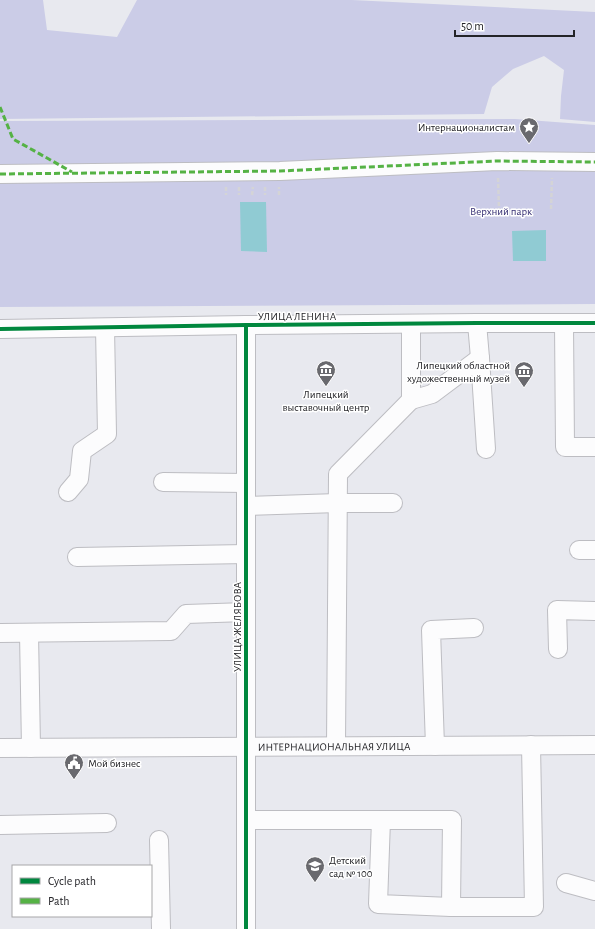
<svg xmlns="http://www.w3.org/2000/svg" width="595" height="929" viewBox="0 0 595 929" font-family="'Alegreya Sans',sans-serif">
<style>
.green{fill:#cbcce7}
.water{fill:#90cbd3}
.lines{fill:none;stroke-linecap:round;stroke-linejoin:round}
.minor-casing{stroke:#bdbdc2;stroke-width:20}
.path{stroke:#d4d4d6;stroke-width:2.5;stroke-dasharray:4 2;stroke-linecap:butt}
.minor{stroke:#fcfcfd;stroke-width:18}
.quiet{stroke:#55b245;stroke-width:3;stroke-dasharray:6 3;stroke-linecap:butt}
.cycleway-casing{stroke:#fff;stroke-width:6}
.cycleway{stroke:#00873e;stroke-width:4}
.labels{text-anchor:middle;stroke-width:3;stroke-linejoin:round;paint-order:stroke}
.poi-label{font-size:11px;fill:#242428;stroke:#fff;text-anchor:end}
.park-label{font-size:11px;fill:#362f73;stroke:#fff}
.street-label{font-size:11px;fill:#242428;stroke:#fff}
</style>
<rect width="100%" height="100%" fill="#e8e9ef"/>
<g class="green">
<polygon points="0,0 43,0 47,30 117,37 137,0 352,0 595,12 595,122 560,119 561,96 564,70 544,56 513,69 492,87 484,114 0,119"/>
<polygon points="515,119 595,125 595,304 0,307 0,121"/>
</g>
<g class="water">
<polygon points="240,202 266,202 267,252 241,251"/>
<polygon points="546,230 546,261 513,261 512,231"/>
</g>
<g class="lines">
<defs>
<g id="minor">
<polyline points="0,174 280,171 497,161 595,162"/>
<polyline points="477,323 480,358 486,449"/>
<polyline points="564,324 565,447 595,447"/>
<polyline points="246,325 246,929"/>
<polyline points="0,329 246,325 477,323 595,323"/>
<polyline points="411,400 432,394 480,358"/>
<polyline points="163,482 246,483"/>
<polyline points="68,492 79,479 82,451 107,434 105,328"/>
<polyline points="246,506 338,503 393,503"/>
<polyline points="579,550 595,550"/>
<polyline points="77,557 246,554"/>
<polyline points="0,633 171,631 186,614 246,612"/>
<polyline points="29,633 31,748"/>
<polyline points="558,649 557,610 595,611"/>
<polyline points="336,746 338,474 411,400 411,324"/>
<polyline points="435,746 431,630 474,628"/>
<path id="s1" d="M0 748 595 745"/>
<polyline points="246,820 452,820 451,907 534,907 531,745"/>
<polyline points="381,820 378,904 451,907"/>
<polyline points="0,825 107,823"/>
<polyline points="159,840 161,929"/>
<polyline points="566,883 595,891"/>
</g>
</defs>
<use href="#minor" class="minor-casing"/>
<g class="path">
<polyline points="498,178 499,209"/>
<polyline points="226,187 226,195"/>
<polyline points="239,187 239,195"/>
<polyline points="265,187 265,195"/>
<polyline points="252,195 253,187"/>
<polyline points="279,195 279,187"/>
<polyline points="551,209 552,178"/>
</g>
<use href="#minor" class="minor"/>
<g class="quiet">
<polyline points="0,107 13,139 72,172"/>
<polyline points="0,174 280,171 497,161 595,162"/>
</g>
<defs>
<g id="cycleway">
<polyline points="246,325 246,929"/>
<polyline points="0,329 246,325 477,323 595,323"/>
</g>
</defs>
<use href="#cycleway" class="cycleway-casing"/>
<use href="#cycleway" class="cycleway"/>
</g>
<defs>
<symbol id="sight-pin" viewBox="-11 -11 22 30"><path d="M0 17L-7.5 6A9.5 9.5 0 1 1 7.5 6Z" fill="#69696e" stroke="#fff"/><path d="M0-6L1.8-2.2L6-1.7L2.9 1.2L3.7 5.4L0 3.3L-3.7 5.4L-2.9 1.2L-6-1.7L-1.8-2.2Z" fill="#fff"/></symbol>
<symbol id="museum-pin" viewBox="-11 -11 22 30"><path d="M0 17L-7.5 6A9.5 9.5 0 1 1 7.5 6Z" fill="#69696e" stroke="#fff"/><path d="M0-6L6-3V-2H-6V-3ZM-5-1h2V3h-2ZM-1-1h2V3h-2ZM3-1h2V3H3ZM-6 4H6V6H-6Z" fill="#fff"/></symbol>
<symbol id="civic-pin" viewBox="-11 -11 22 30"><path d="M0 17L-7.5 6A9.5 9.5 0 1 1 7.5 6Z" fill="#69696e" stroke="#fff"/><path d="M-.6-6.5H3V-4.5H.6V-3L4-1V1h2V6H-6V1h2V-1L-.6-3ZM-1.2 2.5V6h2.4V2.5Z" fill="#fff"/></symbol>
<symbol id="school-pin" viewBox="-11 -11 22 30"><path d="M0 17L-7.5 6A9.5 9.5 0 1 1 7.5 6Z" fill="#69696e" stroke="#fff"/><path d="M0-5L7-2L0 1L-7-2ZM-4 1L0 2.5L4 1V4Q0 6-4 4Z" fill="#fff"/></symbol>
</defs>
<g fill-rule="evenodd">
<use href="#sight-pin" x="518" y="116" width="22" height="30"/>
<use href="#museum-pin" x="315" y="359" width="22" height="30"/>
<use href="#museum-pin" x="513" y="360" width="22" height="30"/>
<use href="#civic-pin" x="63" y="752" width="22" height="30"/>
<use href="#school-pin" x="304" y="855" width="22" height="30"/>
</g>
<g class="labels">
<g class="poi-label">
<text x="515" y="131">Интернационалистам</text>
<text x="510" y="369">Липецкий областной<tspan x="510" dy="13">художественный музей</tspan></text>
<text x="326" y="398" text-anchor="middle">Липецкий<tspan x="326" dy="13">выставочный центр</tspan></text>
<text x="88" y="767" text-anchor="start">Мой бизнес</text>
<text x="329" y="864" text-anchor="start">Детский<tspan x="329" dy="13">сад № 100</tspan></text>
</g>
<g class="park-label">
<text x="501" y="215">Верхний парк</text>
</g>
<g class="street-label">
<text x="297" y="320">УЛИЦА ЛЕНИНА</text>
<text transform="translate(237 627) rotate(-90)" y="4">УЛИЦА ЖЕЛЯБОВА</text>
<text dy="4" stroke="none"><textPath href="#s1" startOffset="334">ИНТЕРНАЦИОНАЛЬНАЯ УЛИЦА</textPath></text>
</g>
</g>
<rect x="12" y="865" width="140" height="52" fill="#ffffff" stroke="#a7a7a9"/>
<rect x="20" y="878" width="20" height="6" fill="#00873e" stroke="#a7a7a9"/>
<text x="48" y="885" font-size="12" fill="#242428">Cycle path</text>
<rect x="20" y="898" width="20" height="6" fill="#55b245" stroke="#a7a7a9"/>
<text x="48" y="905" font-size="12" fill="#242428">Path</text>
<path d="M455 30v6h119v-6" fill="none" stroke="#242428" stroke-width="2"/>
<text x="461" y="30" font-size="12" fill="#242428" stroke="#ffffff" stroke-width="3" paint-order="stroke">50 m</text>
</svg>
